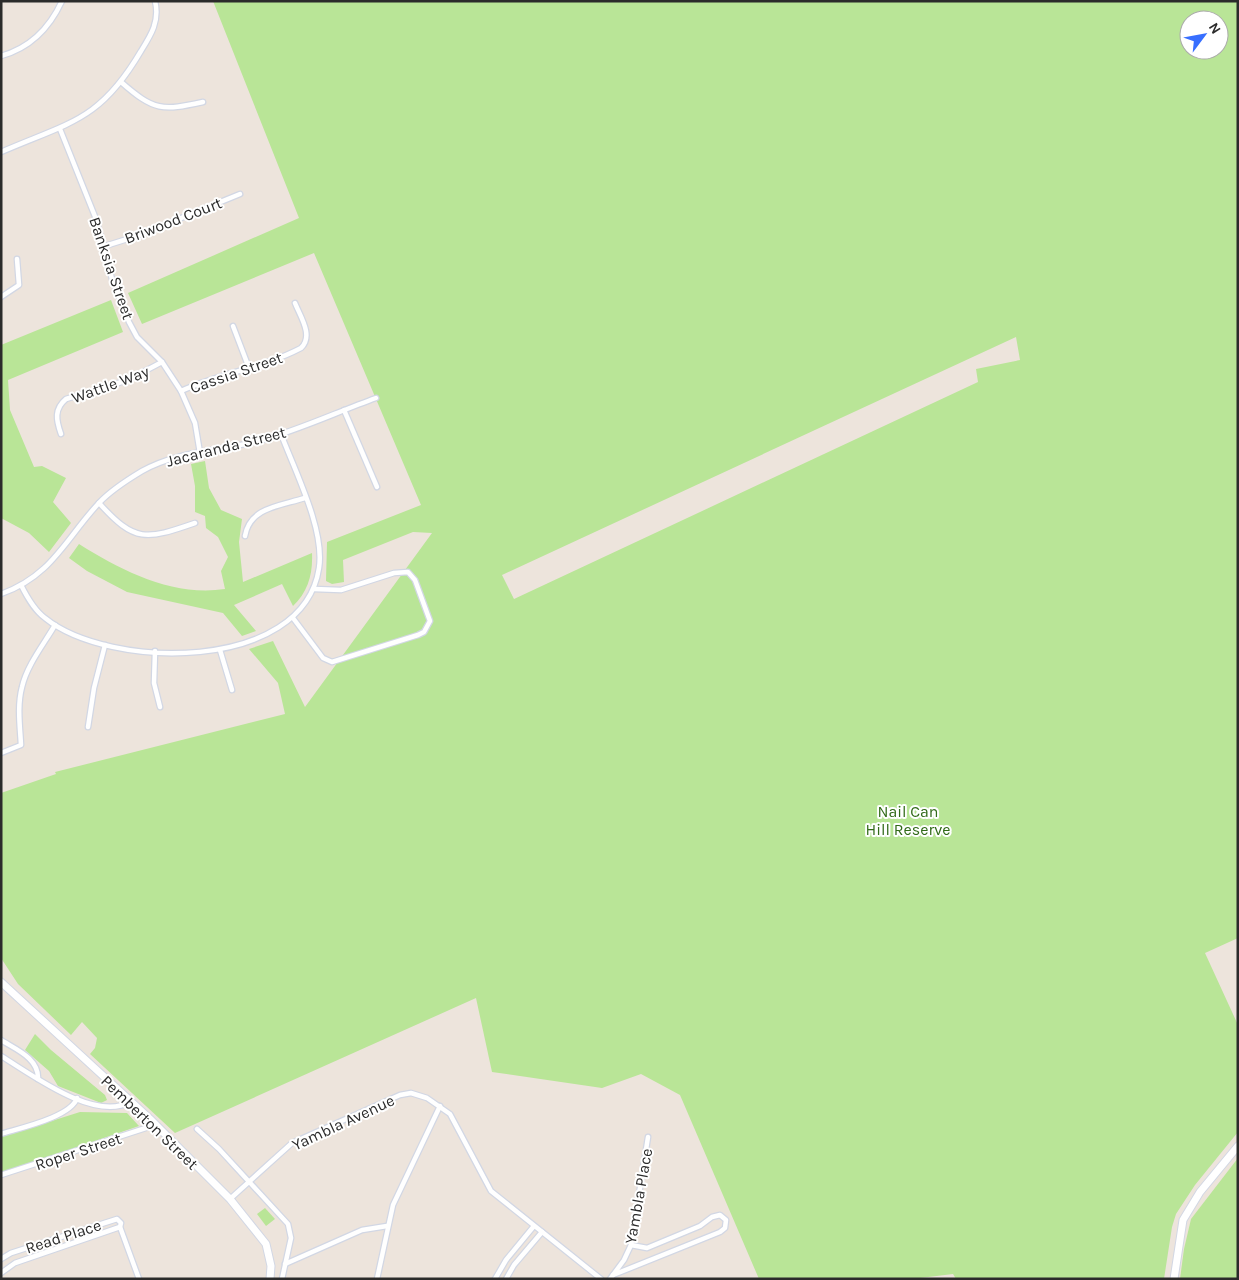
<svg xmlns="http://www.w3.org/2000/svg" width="1239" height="1280" viewBox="0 0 1239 1280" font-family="Karla,sans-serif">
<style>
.green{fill:#b9e597;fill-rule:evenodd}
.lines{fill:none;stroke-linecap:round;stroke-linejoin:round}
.street-casing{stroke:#d2d7e4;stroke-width:7}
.secondary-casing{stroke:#d2d7e4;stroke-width:9}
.street{stroke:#fff;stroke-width:4.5}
.secondary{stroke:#fff;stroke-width:7}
.labels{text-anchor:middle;stroke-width:4;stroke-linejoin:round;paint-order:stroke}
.street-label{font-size:16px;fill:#2b2b2b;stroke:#fff}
.park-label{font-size:16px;fill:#316a18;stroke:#fff}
</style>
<rect width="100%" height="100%" fill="#ede4dc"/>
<g class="green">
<path d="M213 1H1238V938L1205 953 1238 1025V1132L1195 1185 1176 1214 1172 1227 1164 1279H956L953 1274 912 1279H759L680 1095 641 1074 602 1088 492 1072 476 998 175 1133 90 1054 95 1048 97 1038 82 1022 71 1035 18 984 1 958V793L56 774 55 772 285 714 278 683 249 649 273 641 305 707 432 533 413 532 343 560 344 582 332 584 326 581 327 542 421 505 314 253 142 324 128 293 299 218ZM1189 20H1219V50H1189ZM1016 337 1020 360 976 369 978 382 514 599 502 575Z"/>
<polygon points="111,300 123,332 8,380 10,410 34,467 42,466 66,478 53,502 71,523 49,552 29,533 1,518 1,345"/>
<path d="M205 461 209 488 221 510 242 519 239 542 243 582 312 553C313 574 308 592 293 606L282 584 234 605 256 631 242 636 223 613 127 592 87 571 69 558 79 544C122 571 173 597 225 589L221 571 228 557 218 537 206 528 205 516 195 512V486L191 464Z"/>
<polygon points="35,1034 51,1050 105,1095 107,1100 101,1103 58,1086 49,1071 25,1050"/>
<polygon points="80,1112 127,1113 139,1126 1,1173 1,1137"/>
<polygon points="1238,1158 1238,1279 1180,1279 1184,1249 1191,1219"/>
<polygon points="265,1208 275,1219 266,1226 257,1214"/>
</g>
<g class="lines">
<defs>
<g id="street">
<path d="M1 56C30 48 50 27 62 1"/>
<path d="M121 82C154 111 162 111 203 102"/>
<polyline points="60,129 96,219 112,279 129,322 137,337 162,362 181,391 195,423 200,453"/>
<path d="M1 152C70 122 100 121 141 51 151 35 160 21 155 1"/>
<polyline points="105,246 137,236 240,194"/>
<polyline points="1,297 19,285 17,259"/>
<polyline points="233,326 249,368"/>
<path d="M181 391C220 373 263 368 301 348 314 336 300 316 295 303"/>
<polyline points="344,410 377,487"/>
<path d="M61 434C56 420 54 409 66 399L128 380 162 362"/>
<path d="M99 503C135 543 146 540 195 523"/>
<path d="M245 536C250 507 280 506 305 498"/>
<path d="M21 585C27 597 34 610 45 618 109 670 303 673 319 568 325 530 295 471 281 434"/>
<path d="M1 594C52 576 66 538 99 503 111 490 127 480 142 471 177 451 220 451 259 441 299 430 337 412 376 398"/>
<polyline points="293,618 323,658 332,662 418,635 424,632 430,621 415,580 408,572 394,573 341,590 314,589"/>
<polyline points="220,650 232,690"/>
<polyline points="155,651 154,683 160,707"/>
<polyline points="88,727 94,688 105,645"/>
<path d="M1 753 21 745C20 726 17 706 22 687 27 665 44 644 55 625"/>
<path d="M1 1040C15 1049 39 1058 38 1079"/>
<path d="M1 1056C31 1074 94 1122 130 1102"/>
<polyline points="197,1129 219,1149 288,1224 291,1238 282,1279"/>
<path d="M1 1134C20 1128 71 1117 77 1098"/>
<polyline points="1,1175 155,1125"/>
<polyline points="230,1199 292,1143 400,1095 411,1093 427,1098 450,1114 491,1191 601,1279"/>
<polyline points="1,1259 11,1253 117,1219 121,1223 120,1227 139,1279"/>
<polyline points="285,1264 362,1230 387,1226"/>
<polyline points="1,1273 15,1263 120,1227"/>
<polyline points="613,1275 720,1232 725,1228 726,1220 720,1215 712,1217 700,1226 647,1248 631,1245"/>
<polyline points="377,1279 393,1205 440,1106"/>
<polyline points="495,1279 506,1260 534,1226"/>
<polyline points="506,1279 514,1265 542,1232"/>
<polyline points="610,1279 624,1260 631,1245 648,1137"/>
</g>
<g id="secondary">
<polyline points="1,982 150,1119 230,1199 266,1244 271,1266 270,1279"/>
<polyline points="1174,1279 1183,1220 1200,1192 1238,1146"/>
</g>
</defs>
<use href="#street" class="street-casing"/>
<use href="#secondary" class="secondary-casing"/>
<use href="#street" class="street"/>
<use href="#secondary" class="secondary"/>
</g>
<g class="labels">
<g class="street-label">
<text transform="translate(173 220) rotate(-21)" y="6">Briwood Court</text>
<text transform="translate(112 268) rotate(71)" y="6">Banksia Street</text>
<text transform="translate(236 372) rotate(-19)" y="6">Cassia Street</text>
<text transform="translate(110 384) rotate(-20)" y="6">Wattle Way</text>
<text transform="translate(226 446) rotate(-14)" y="6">Jacaranda Street</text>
<text transform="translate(150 1122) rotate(44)" y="6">Pemberton Street</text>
<text transform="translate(343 1122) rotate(-25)" y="6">Yambla Avenue</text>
<text transform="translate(78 1151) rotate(-18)" y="6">Roper Street</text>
<text transform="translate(638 1196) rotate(-80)" y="6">Yambla Place</text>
<text transform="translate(63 1236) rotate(-18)" y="6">Read Place</text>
</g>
<g class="park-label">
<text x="908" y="817">Nail Can<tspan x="908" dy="18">Hill Reserve</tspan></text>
</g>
</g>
<rect width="1239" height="1280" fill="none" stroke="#2b2b2b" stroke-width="5"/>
<g transform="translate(1204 35) rotate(58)"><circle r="24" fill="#ffffff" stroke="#aaaaaa"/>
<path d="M0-4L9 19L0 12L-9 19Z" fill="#386fff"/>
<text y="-8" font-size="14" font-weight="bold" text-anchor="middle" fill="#2b2b2b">N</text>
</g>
</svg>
